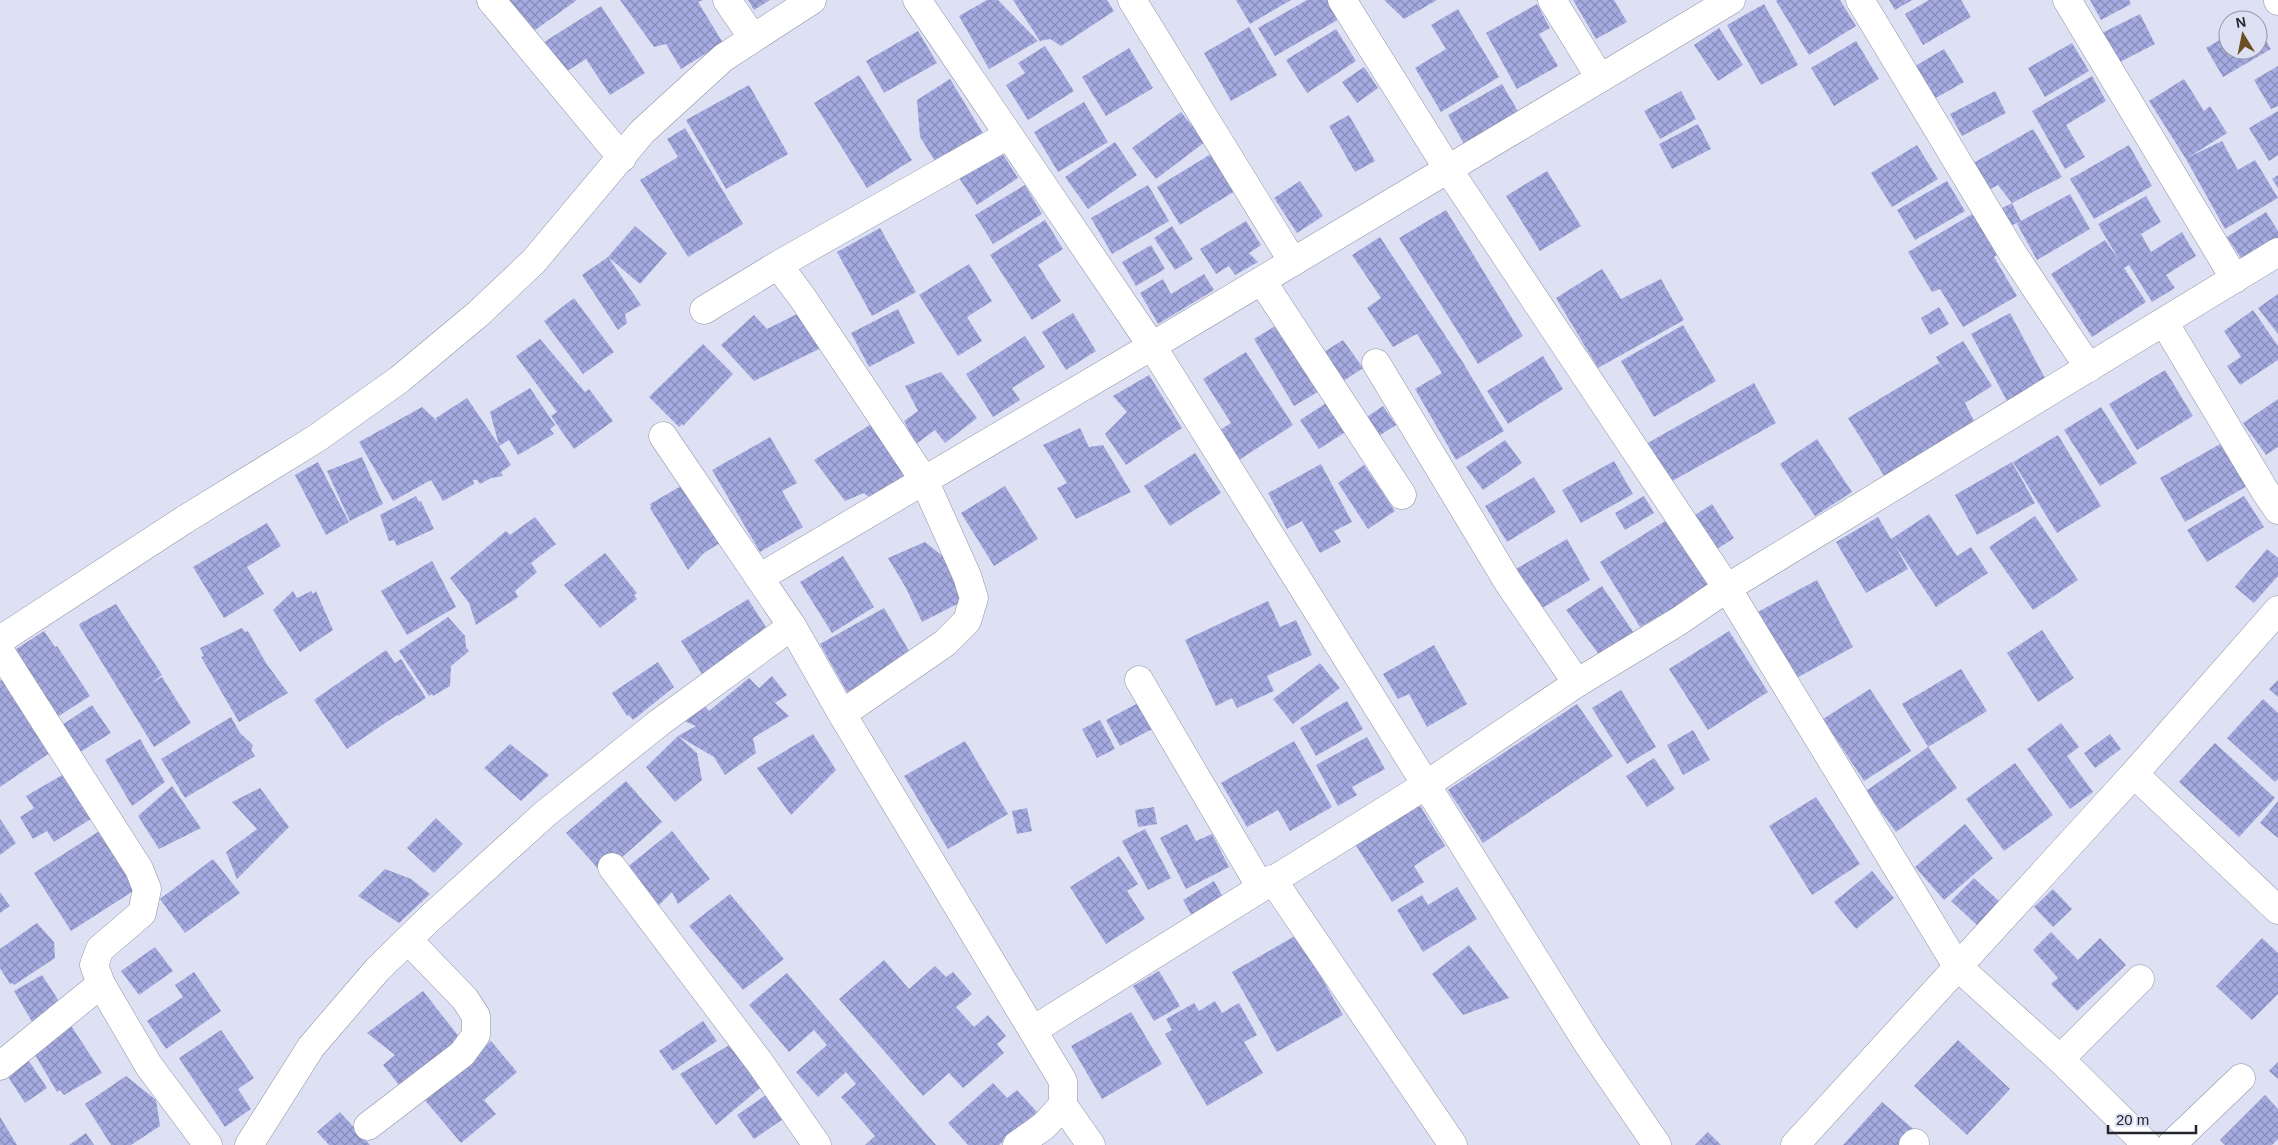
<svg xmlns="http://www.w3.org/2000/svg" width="2278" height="1145" viewBox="0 0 2278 1145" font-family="Helvetica,sans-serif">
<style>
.building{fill:url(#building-cross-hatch)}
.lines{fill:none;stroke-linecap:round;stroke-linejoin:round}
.minor-casing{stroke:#8f92a3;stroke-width:29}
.minor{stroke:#fff;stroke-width:28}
</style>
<defs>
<pattern id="building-cross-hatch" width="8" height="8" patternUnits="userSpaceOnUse" patternTransform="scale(1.25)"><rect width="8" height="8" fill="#a5abe1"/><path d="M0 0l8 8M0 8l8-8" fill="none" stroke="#868bb7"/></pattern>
</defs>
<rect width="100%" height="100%" fill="#dee1f4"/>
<g class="building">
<polygon points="509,0 577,0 531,33 507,1"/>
<polygon points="620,0 703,0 698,2 723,43 681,69 666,44 654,47"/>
<polygon points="748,0 770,0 754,10"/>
<polygon points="987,0 998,0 1038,41 989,69 959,16"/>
<polygon points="1013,0 1107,0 1114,11 1061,46 1050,39 1040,41"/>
<polygon points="1236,0 1291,0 1250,24"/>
<polygon points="1307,0 1331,0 1341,18 1275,56 1258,28"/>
<polygon points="1384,0 1437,0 1404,19"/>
<polygon points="1573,0 1614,0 1627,22 1596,39"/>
<polygon points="1777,0 1840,0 1856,26 1809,55 1776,1"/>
<polygon points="1889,0 1912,0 1895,10"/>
<polygon points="1929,0 1961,0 1971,17 1923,45 1905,14"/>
<polygon points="2090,0 2129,0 2131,4 2101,20"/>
<polygon points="1537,4 1550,28 1539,34 1558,66 1517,89 1486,33"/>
<polygon points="1764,4 1798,65 1761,85 1727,25"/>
<polygon points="601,6 645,73 610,95 586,59 561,75 541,44"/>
<polygon points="1458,9 1499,77 1441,112 1415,68 1446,49 1431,25"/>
<polygon points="2140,14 2155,44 2118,63 2102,33"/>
<polygon points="1249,27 1277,75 1231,101 1204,53"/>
<polygon points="2258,27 2271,49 2223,77 2206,48 2228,35 2228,50 2258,50"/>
<polygon points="1719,28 1743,65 1718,81 1694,45"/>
<polygon points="1336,29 1356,61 1307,93 1286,60"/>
<polygon points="918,31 937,63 884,93 866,61"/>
<polygon points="1856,41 1879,79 1834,106 1811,68"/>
<polygon points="2072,43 2089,71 2045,97 2028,68"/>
<polygon points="1045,46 1074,91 1028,120 1006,85 1025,73 1018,63"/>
<polygon points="1129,48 1153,88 1106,116 1082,77"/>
<polygon points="1944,49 1964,82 1934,99 1915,66"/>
<polygon points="2278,66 2278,106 2271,109 2254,80"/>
<polygon points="1364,67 1378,88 1357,103 1342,82"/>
<polygon points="859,75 912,160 867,188 814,103"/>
<polygon points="2092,76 2106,101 2066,125 2085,157 2065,169 2032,111"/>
<polygon points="950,79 987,140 940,169 920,137 917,100"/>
<polygon points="2184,79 2204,111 2210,106 2227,133 2189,157 2222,141 2238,170 2255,160 2278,198 2225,229 2186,159 2149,101"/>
<polygon points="1502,84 1519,113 1464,144 1448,115"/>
<polygon points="749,85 788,154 726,189 686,120"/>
<polygon points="1681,91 1696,119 1660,139 1644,111"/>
<polygon points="1995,91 2006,113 1962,136 1950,114"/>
<polygon points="1084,102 1108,142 1058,172 1034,132"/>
<polygon points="2278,111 2278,155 2269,161 2249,128"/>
<polygon points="1181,112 1205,142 1156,179 1132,148"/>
<polygon points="1349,115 1375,161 1355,172 1329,126"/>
<polygon points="1698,124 1711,149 1672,169 1659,144"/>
<polygon points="685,128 743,224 688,257 640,180 678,157 667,139"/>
<polygon points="2033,129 2062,177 2012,203 1998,185 1983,193 1968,166"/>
<polygon points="1115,142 1137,175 1088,209 1065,177"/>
<polygon points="1917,145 1938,179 1892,207 1871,173"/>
<polygon points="2129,145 2152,186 2094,219 2070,179"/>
<polygon points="999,148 1018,178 977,205 957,175"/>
<polygon points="1211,154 1235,191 1180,225 1157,187"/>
<polygon points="1547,171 1581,226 1540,251 1506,196"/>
<polygon points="2278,175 2278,188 2272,179"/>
<polygon points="1300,181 1323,216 1297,233 1274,198"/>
<polygon points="1947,181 1965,211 1915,240 1897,210"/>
<polygon points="1025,185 1042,214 993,244 975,215"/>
<polygon points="1148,185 1169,221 1112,254 1091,218"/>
<polygon points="2070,194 2090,229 2037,260 2017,224 2021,221 2006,228 1998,210 2012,203 2021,221"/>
<polygon points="2146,196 2161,222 2141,234 2151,252 2182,232 2196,256 2166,275 2175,288 2152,302 2129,265 2124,268 2146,302 2092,337 2051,274 2105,240 2120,262 2098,224"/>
<polygon points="1446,210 1523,336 1478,364 1399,238"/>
<polygon points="2266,212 2278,231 2278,243 2245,264 2227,237"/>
<polygon points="1974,213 1999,253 1994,257 2017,296 1963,327 1940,289 1932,292 1908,252"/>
<polygon points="1045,220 1063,249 1038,265 1061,301 1032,320 990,255"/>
<polygon points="1246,221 1261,245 1249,253 1258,262 1235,275 1229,266 1216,274 1200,249"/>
<polygon points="635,226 667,253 640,284 608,257"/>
<polygon points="1172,226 1193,259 1175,270 1154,238"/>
<polygon points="880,228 916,292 872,316 837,252"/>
<polygon points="1380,237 1462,361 1504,431 1456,460 1415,389 1442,373 1417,334 1424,330 1393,347 1367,308 1381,298 1352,255"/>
<polygon points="1151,245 1165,269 1136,286 1122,262"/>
<polygon points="608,257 641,305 625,314 627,323 618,330 582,275"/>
<polygon points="969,264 992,301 967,317 982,341 958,356 919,295"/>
<polygon points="1602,269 1621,299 1661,279 1684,320 1598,368 1556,298"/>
<polygon points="1204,274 1214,290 1158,324 1140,293 1163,279 1171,294"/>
<polygon points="2278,294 2278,334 2258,308"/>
<polygon points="574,298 614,352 583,374 544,321"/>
<polygon points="1939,307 1949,324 1930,335 1921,318"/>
<polygon points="898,309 915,343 869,367 851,333"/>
<polygon points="2253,310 2278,346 2278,360 2240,385 2227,366 2241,357 2224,331"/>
<polygon points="801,312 819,349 754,381 721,345 754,315 767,329"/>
<polygon points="1073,313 1096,351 1066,370 1042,332"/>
<polygon points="2010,313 2046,380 2007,401 1971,334"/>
<polygon points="1280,323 1321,390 1294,406 1254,339"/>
<polygon points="1683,325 1716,381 1654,417 1621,361"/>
<polygon points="1025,336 1045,367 1012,388 1020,400 993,417 966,374"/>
<polygon points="540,339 585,392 589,389 613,421 574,449 551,416 557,412 516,356"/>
<polygon points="1343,340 1363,368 1339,384 1319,355"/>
<polygon points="1963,341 1992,386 1965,403 1976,425 1886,479 1848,418 1939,363 1948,377 1936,357"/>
<polygon points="703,344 733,374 683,426 682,424 679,427 649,397"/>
<polygon points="1246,352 1293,425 1239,460 1220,430 1231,423 1203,379"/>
<polygon points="1543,356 1563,389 1508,424 1487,391"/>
<polygon points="2165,370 2193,416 2137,450 2109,404"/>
<polygon points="941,372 977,418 945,443 935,430 916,444 904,421 918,411 905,386"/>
<polygon points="1149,375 1182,428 1126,465 1105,434 1127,412 1113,396"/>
<polygon points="1754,383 1776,423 1667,484 1644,445"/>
<polygon points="530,388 555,425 550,429 554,434 518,455 509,440 499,446 511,465 501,472 503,476 491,478 480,484 477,480 473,480 474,484 443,501 431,480 393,501 359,442 422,407 437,421 436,418 467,398 499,445 490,412"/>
<polygon points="2278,399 2278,447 2266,455 2243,423"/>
<polygon points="1328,402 1347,431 1319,449 1300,420"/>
<polygon points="1383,406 1396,425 1374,439 1361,421"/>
<polygon points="2101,407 2137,463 2100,486 2064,430"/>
<polygon points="873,423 905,478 872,500 864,493 845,501 814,460"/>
<polygon points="1080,428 1089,447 1103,445 1131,492 1076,519 1057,488 1067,483 1043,445"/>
<polygon points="2058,435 2101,506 2057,533 2013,462"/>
<polygon points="770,437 797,483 782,491 803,527 760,552 712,470"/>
<polygon points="1817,439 1852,492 1815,516 1780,464"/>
<polygon points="1505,440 1522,463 1483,490 1466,467"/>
<polygon points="2222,443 2247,486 2185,522 2160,478"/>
<polygon points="1195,453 1221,493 1170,526 1144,486"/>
<polygon points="362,457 383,504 350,521 327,471"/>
<polygon points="1614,461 1633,494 1581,523 1562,490"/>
<polygon points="318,462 349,522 326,535 295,475"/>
<polygon points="2012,462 2035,503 1977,535 1955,495"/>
<polygon points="1321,464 1352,522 1334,531 1341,542 1320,553 1302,521 1287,529 1268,493"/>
<polygon points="1364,465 1395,511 1368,529 1338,483"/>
<polygon points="1534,477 1556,512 1507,542 1485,506"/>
<polygon points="688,482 723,541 704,553 688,570 650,508 651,507 650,504"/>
<polygon points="1005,486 1038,539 994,566 961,513"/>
<polygon points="416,496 419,502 421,501 434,529 397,546 394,540 389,541 380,515"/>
<polygon points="1644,496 1654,513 1625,530 1615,513"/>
<polygon points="2244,496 2264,527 2207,562 2187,530"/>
<polygon points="1712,504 1734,538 1714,551 1692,517"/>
<polygon points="1929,514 1957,556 1971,547 1988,573 1936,607 1895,545 1908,569 1866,593 1836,542 1878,517 1891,539"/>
<polygon points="2035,516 2078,580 2033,610 1989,547"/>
<polygon points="535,517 556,544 531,563 537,572 515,591 518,597 476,625 469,603 450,578 506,531 510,535"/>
<polygon points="1670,518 1713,586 1640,627 1600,562"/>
<polygon points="267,523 281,546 247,567 264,594 224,618 193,567"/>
<polygon points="1567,539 1590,580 1537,611 1514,570"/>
<polygon points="925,542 950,562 965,600 922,622 906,588 888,558"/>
<polygon points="2267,549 2278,558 2278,576 2254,603 2235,587"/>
<polygon points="605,553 637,593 634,595 637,599 600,628 564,585"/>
<polygon points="843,556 874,607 832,633 800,582"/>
<polygon points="432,561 456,607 407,635 381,591"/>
<polygon points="1817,580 1853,647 1793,680 1756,613"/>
<polygon points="1602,586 1636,636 1606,664 1566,610"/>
<polygon points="293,591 297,598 311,591 313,594 316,591 333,630 300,652 273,610"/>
<polygon points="748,599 769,632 702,674 681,641"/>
<polygon points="1268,601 1280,627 1296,620 1312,655 1267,676 1274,691 1237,708 1232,698 1216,706 1185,640"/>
<polygon points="116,604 162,675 152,683 162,677 191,723 154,747 80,627 79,624"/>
<polygon points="884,608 912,656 847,692 820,644"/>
<polygon points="448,617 465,636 466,647 469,651 451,666 450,686 433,696 432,694 429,696 399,651"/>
<polygon points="242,628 245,632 248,631 266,663 288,693 239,722 201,657 204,656 200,648"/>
<polygon points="2042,630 2074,678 2038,702 2007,653"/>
<polygon points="44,631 55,647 57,646 90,696 54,719 7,655"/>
<polygon points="1729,631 1768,692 1708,730 1669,669"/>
<polygon points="1434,645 1467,704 1427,727 1409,694 1398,699 1383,674"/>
<polygon points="386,650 395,663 401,659 426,698 398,716 397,715 347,749 314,700"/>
<polygon points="658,662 674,687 633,720 629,715 627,716 612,693"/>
<polygon points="1320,663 1340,688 1293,724 1273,699"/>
<polygon points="1961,669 1987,711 1928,747 1902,704"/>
<polygon points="12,674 54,750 0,787 0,681"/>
<polygon points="772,676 787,695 775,703 789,716 753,738 756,753 725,775 714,757 678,736 697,753 702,780 675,802 646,767 678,736 696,726 682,720 699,698 709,711 749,678 759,688"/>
<polygon points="2278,680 2278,697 2269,689"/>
<polygon points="1870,689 1911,751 1864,781 1823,719"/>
<polygon points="1621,690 1656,747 1627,764 1592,708"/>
<polygon points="2263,699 2278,713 2278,779 2275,782 2227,738"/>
<polygon points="1142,701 1156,727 1120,746 1106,720"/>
<polygon points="1347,701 1363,729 1316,756 1300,728"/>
<polygon points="1577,704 1613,756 1483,843 1448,790"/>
<polygon points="92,705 111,733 77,754 59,727"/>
<polygon points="231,717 240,733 253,745 251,750 255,756 185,798 161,759"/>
<polygon points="1100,720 1115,749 1097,758 1082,729"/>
<polygon points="2061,723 2079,747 2067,756 2093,792 2070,809 2027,749"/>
<polygon points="1693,730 1710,760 1683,775 1667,745"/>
<polygon points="813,734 836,770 791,815 757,768"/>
<polygon points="2110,734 2121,749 2095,768 2084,753"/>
<polygon points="1367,737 1385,769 1352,787 1357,795 1338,806 1316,765"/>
<polygon points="140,739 165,782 132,806 105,760"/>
<polygon points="965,741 1008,814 948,849 904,776"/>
<polygon points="1294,741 1332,807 1290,831 1278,810 1247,827 1221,783"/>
<polygon points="2215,743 2275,798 2239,837 2179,782"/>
<polygon points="510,744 549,775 521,801 484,768"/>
<polygon points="1928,747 1957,788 1896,832 1866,791"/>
<polygon points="1654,758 1675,789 1647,807 1626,776"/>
<polygon points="2015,763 2053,815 2004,851 1966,799"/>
<polygon points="64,774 91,819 54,842 47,831 33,839 20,817 34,808 26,796"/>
<polygon points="626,781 662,822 603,874 566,833"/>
<polygon points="172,786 201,828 159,849 138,816"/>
<polygon points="260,788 289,827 237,879 226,852 257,829 232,802"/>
<polygon points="1816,797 1860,864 1812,895 1769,826"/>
<polygon points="2278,801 2278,838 2260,823"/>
<polygon points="1419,804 1445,846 1414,866 1424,882 1392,902 1355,844"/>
<polygon points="1154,807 1157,824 1138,827 1135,810"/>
<polygon points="1027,808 1032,831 1017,834 1012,811"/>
<polygon points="436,818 463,844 434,873 407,848"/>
<polygon points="0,819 16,843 0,855"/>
<polygon points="1187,824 1196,841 1212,834 1229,867 1186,889 1160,838"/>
<polygon points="1965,824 1993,858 1944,900 1915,867"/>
<polygon points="1145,829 1171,878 1148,890 1122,841"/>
<polygon points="101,830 138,888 71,931 34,873"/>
<polygon points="672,831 710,879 678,904 672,892 656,908 625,869"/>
<polygon points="1119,856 1138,884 1127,891 1145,919 1106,944 1070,887"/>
<polygon points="213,859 240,893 185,933 160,899"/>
<polygon points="385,869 411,879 430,894 399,923 358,896"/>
<polygon points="1872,871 1894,898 1856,929 1834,902"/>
<polygon points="1974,878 1999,901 1977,925 1951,901"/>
<polygon points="1214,881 1223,897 1192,916 1183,900"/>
<polygon points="1457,887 1477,919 1423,952 1397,910 1422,895 1428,905"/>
<polygon points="2053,889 2072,909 2053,927 2034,907"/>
<polygon points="0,892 10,906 0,913"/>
<polygon points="730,894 784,959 743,990 689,926"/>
<polygon points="37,923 54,942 55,958 14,985 13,983 10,984 0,968 0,949"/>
<polygon points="2051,932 2078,960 2100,938 2126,965 2077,1011 2051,984 2058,978 2033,950"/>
<polygon points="1297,935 1343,1015 1277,1052 1232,972"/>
<polygon points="2262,938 2278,953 2278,994 2252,1020 2216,986"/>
<polygon points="1469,945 1509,998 1463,1015 1432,974"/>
<polygon points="155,947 173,971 139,995 121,971"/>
<polygon points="884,960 909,989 935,966 946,977 953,972 972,994 956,1007 974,1027 988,1015 1006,1036 997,1044 1004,1053 963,1088 949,1073 923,1096 839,999"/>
<polygon points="1159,971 1180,1006 1154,1021 1133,986"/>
<polygon points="194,972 221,1011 166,1049 147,1021 183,997 175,985"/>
<polygon points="787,973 936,1145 865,1145 875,1136 841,1097 856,1084 846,1072 818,1097 796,1072 827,1045 814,1030 789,1052 749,1005"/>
<polygon points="42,975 66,1012 35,1027 14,991"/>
<polygon points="423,991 460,1038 399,1085 383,1065 395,1055 367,1033"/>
<polygon points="1215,1001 1222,1013 1239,1003 1257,1035 1244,1042 1263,1073 1207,1106 1165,1034 1172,1030 1166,1019 1194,1003 1199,1011"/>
<polygon points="1131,1012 1162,1064 1102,1099 1071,1046"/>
<polygon points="703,1021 717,1041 673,1071 659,1051"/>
<polygon points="70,1024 102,1073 64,1095 60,1090 57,1092 31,1048"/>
<polygon points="221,1030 254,1078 238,1089 251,1109 225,1127 179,1058"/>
<polygon points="738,1040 766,1083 716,1125 680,1074"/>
<polygon points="1958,1040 2010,1089 1967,1135 1914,1086"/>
<polygon points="491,1041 517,1072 484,1100 496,1114 461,1143 423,1098"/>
<polygon points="27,1058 47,1088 25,1103 5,1072"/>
<polygon points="2278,1062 2278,1079 2269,1071"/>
<polygon points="126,1076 156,1100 160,1126 131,1145 111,1145 85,1104"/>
<polygon points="993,1083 1007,1098 1017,1090 1037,1112 999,1145 968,1145 948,1123"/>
<polygon points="772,1091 789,1115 754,1139 737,1115"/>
<polygon points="2265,1095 2278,1109 2278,1139 2272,1145 2225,1145 2220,1140"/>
<polygon points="1882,1102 1919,1134 1909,1145 1843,1145"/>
<polygon points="340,1112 370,1145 329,1145 317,1132"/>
<polygon points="0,1117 17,1145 0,1145"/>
<polygon points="1708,1132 1721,1145 1695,1145"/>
<polygon points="86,1133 94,1145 69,1145"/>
</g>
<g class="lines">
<defs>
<g id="minor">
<polyline points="491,0 622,158"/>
<polyline points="727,0 753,38"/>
<polyline points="917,0 1152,346 1588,1044 1657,1145"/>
<polyline points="1132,0 1293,262"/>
<polyline points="1342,0 1448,169 1727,588 1957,966 2060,1059 2147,1145"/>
<polyline points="1552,0 1600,78"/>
<polyline points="1860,0 2013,254 2089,368"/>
<polyline points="2067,0 2235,279"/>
<polyline points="2278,0 2278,1"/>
<polyline points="778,265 1008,135"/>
<polyline points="1262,281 1402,495"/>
<polyline points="704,310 778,265 802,297 924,480 967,576 974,598 967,621 945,643 842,714"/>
<polyline points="2164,322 2265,491 2278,510"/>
<polyline points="1376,363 1508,582 1577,683"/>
<polyline points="663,436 792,626 842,714 1063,1081 1063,1105 1044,1126 1017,1145"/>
<polyline points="759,578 1152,346 1731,0"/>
<polyline points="0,640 184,520 317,438 400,379 478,314 534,261 642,132 723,58 812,0"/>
<polyline points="0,651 139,869 147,889 142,913 100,949 94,965 101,984 149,1066 208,1145"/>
<polyline points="1139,680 1260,886"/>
<polyline points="2134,774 2278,910"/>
<polyline points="612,867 760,1063 817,1145"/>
<polyline points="1272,879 1453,1145"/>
<polyline points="1033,1030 1426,785 1577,683 1679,621 1727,588 2278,252"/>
<polyline points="2060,1059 2140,979"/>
<polyline points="0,1066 101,984"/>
<polyline points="1063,1105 1091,1145"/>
<polyline points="368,1126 462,1054 476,1035 476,1016 465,999 408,940"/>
<polyline points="249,1145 311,1047 377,970 429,919 546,813 660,722 792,626"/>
<polyline points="1795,1145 2134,774 2278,610"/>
<polyline points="1913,1145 1915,1143"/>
<polyline points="2171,1145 2241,1078"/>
</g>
</defs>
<use href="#minor" class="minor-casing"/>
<use href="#minor" class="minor"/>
</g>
<g transform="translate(2243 35) rotate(350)"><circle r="24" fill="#dee1f4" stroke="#9496a4"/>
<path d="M0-4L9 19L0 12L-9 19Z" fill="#6c4f23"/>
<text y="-8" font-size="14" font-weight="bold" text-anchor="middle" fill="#24252c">N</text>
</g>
<path d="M2108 1125v8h88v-8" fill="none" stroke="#24252c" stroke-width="2.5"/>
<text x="2116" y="1125" font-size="15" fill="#24252c" stroke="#dee1f4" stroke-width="4" paint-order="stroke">20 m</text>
</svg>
